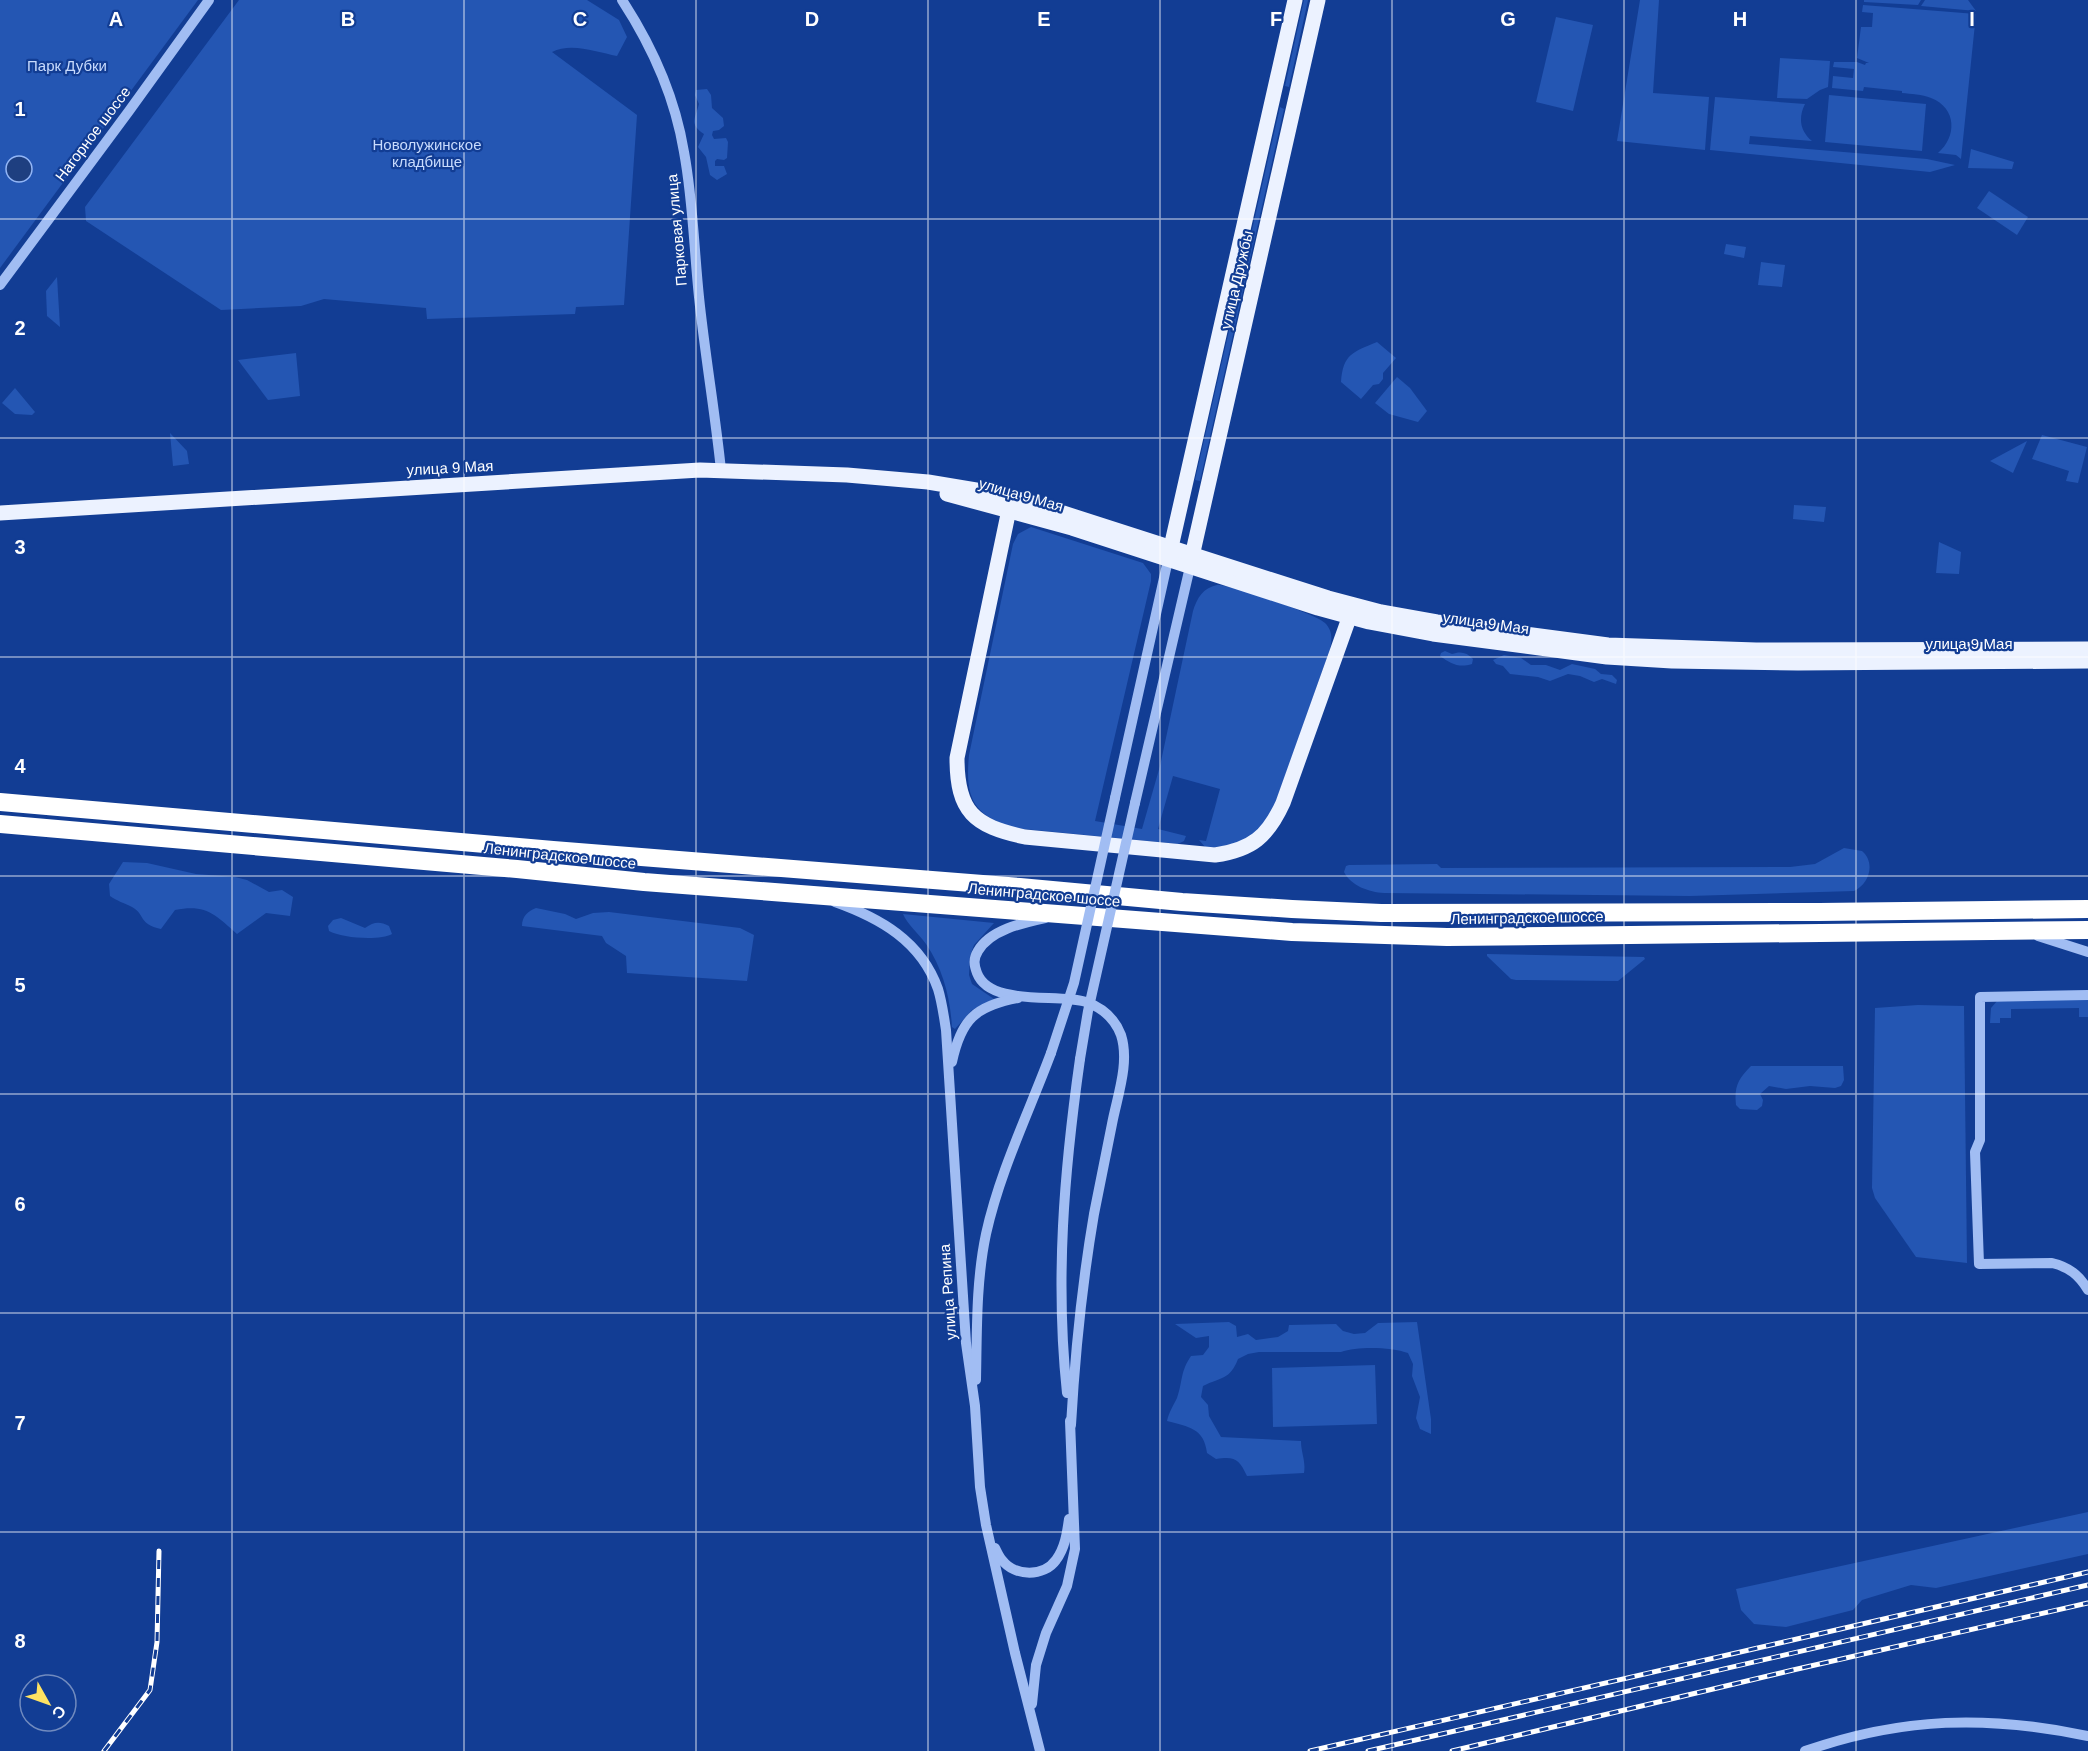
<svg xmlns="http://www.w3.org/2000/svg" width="2088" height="1751" viewBox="0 0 2088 1751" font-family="Helvetica,sans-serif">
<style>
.green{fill:#2456b3}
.water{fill:#1e3f80;stroke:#93b6f6;stroke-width:1.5}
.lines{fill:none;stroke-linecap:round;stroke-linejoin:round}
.minor{stroke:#a1bdf3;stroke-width:10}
.major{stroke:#ecf2ff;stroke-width:15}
.highway{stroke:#fff;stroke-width:18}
.rail-casing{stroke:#fff;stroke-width:5}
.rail{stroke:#123d94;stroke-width:3;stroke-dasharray:9;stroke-linecap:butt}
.minor-bridge{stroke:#a1bdf3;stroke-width:10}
.grid{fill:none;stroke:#fff;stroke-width:1.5;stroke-opacity:0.55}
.labels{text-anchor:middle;stroke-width:4.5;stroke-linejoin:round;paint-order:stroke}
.park-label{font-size:15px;fill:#c8dbfd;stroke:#123d94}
.street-label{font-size:15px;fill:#fff;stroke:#123d94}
.grid-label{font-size:20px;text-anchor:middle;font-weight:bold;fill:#fff;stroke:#123d94;stroke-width:4.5;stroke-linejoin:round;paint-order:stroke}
</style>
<rect width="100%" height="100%" fill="#123d94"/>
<g class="green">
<polygon points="0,0 198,0 0,268"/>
<path d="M239 0H587L619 20 627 37 617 56C597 52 571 42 552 52L637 115 624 305 576 307 575 314 427 319 426 308 324 299 301 306 221 310 86 221 85 207Z"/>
<polygon points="1304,0 1308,0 1289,87 1285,86"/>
<polygon points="1640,0 1659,0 1653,93 1709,97 1705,150 1617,141"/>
<polygon points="1864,0 1921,0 1918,5 1864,2"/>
<polygon points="1925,0 1968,0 1976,11 1921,6"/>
<path d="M1863 5 1976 14 1961 159 1956 155 1938 153C1957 137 1957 108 1931 98 1922 94 1911 94 1902 93V91L1864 87 1863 91 1832 88 1833 76 1853 78 1854 69 1833 67 1834 62H1857L1865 65 1866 63H1869L1857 58 1861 27H1872L1873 13 1862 12Z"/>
<polygon points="1556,17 1593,25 1573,111 1536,102"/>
<polygon points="1780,58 1830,61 1828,87 1820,90 1807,99 1777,98"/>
<path d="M707 89 711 95 712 108 723 118 724 126 719 130 713 131 712 135 714 139 726 138 728 142 727 158 724 160 717 159 715 161V166H724L727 174 717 180 710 175 706 157 698 147 704 134C689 124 695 119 699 104L695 95 696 90Z"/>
<polygon points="1829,95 1926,104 1922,151 1825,142"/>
<path d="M1715 97 1805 104C1798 118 1800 131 1812 141L1750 136 1749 144 1927 159 1955 165 1930 172 1710 150Z"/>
<polygon points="1280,107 1284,109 1200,481 1195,480"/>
<polygon points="1971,149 2014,162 2012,169 1968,168"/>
<polygon points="1989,191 2028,217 2017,235 1977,208"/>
<polygon points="1726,244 1746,247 1744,258 1724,254"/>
<polygon points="1761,262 1785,265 1782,287 1758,285"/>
<polygon points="57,277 60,327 47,316 46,291"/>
<path d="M1377 342 1396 358 1383 373V379L1379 384 1373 385 1361 399 1341 382C1343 354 1353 352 1377 342Z"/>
<polygon points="296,353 300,396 268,400 238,360"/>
<polygon points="1397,377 1410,388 1427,411 1418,422 1389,414 1375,403"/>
<polygon points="15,388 35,412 32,415 15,414 2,403"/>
<polygon points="170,433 187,451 189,464 173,466"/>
<polygon points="2042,435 2087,447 2078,483 2066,481 2069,471 2032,459"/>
<polygon points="2027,441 2013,473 1990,461"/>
<polygon points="1794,505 1826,507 1824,522 1793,519"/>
<path d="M1031 527 1143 563 1151 574V581L1095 821 1142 829 1160 766 1193 611C1197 598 1203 588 1217 585 1227 583 1318 615 1325 623 1333 631 1332 640 1330 649L1278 796C1263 834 1246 845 1206 848L1199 840 1206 841 1220 789 1173 776 1158 829 1186 836 1184 841 1178 844 1013 828C972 814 965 797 969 755L1013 544 1018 534Z"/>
<polygon points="1939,542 1961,552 1959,574 1936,573"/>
<path d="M1445 651 1452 654C1460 651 1467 652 1473 659L1472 664C1459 668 1451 664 1440 656L1441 653Z"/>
<polygon points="1504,655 1521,658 1531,665 1546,665 1560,670 1572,664 1595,669 1601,674 1612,675 1617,680 1616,684 1602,679 1594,682 1580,676 1568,674 1550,681 1538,677 1510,674 1503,666 1496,664 1493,660"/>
<path d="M1844 848 1862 851C1876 863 1869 884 1854 891L1690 896 1384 893C1369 892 1351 886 1344 872L1346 866 1349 865 1437 864 1441 868 1790 867 1815 864Z"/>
<path d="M123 862 147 863 196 874 235 877 247 880 269 892 282 890 293 897 290 916 266 913 237 934C215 915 207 904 175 910L161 929C138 924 146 915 132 907 124 903 117 901 110 896L109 884Z"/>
<path d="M536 908 565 914 576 919 593 913 609 912 740 928 754 935 747 981 627 973 626 956 606 943 602 936 522 926C522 916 528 911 536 908Z"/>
<path d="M903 914 994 923 974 945 970 956 969 975 972 984 994 999 972 1010 955 1029 952 1027C950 997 943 969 926 944 919 934 907 924 903 914Z"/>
<path d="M341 918 365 928C374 922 379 921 389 926L392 934C380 941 341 938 329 931L328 926 333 920Z"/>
<polygon points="1487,954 1644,957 1645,959 1618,981 1516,980 1511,979 1487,956"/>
<polygon points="2088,999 2088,1017 2079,1017 2079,1008 2011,1009 2011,1018 2000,1018 2000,1023 1990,1023 1991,1008 1997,1001"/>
<polygon points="1918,1005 1964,1006 1967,1263 1916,1257 1875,1198 1872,1188 1875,1008"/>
<path d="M1751 1066H1843L1844 1080 1841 1086 1835 1088 1810 1086 1786 1089 1769 1086 1760 1094 1763 1100 1762 1106 1757 1110 1740 1109 1736 1105C1734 1087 1738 1079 1751 1066Z"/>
<path d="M1229 1322 1236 1326 1237 1337 1248 1334 1256 1340 1278 1337 1288 1331 1289 1325 1336 1324 1343 1331 1354 1334 1365 1333 1378 1323 1417 1322 1431 1419V1434L1420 1429 1416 1418 1420 1397 1412 1376 1413 1364 1408 1353C1391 1347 1358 1346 1341 1352H1259L1248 1354 1238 1359C1230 1380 1221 1377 1203 1386L1201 1397 1208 1405 1209 1416 1221 1437 1301 1441C1301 1453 1306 1461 1304 1473L1247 1476C1239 1459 1235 1456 1216 1459L1207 1453C1204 1428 1189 1427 1167 1421 1169 1412 1173 1406 1177 1398 1183 1381 1180 1372 1191 1356L1203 1355 1209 1347V1336L1196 1338 1175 1324Z"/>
<polygon points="1375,1365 1377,1424 1273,1427 1272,1368"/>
<polygon points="2088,1512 2088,1554 1936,1588 1911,1585 1862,1600 1853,1610 1786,1627 1754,1624 1741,1610 1736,1589"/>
</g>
<circle class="water" cx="19" cy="169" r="13"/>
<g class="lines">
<g class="minor">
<path d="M622 0C652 46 675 97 684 152 693 200 694 249 699 297 705 355 715 412 721 470"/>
<polyline points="0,285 129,111 209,0"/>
<polyline points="1115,798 1168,560"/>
<polyline points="1135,803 1190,567"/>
<path d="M835 902C880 918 921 941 938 989 942 1002 944 1017 946 1030L966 1343 975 1406 980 1487 986 1525 1015 1653 1040 1751"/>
<path d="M1045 918C1022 923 990 930 978 951 973 959 974 965 977 973 990 1007 1058 993 1086 1002 1103 1008 1115 1019 1121 1035 1130 1063 1117 1097 1112 1124 1106 1154 1100 1184 1094 1214 1082 1284 1075 1354 1071 1425"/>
<polyline points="2038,936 2088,952"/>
<path d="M2088 995 1980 997V1140L1975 1152 1979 1264 2052 1263C2069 1267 2079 1275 2088 1290"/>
<path d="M952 1062C961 1020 975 1006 1018 998"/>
<path d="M976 1380C977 1331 976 1281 986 1234 1000 1171 1029 1112 1051 1053"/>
<path d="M1067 1393C1055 1280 1064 1172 1080 1059"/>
<path d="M995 1548C997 1552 999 1557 1002 1560 1015 1577 1044 1577 1056 1560 1065 1548 1067 1533 1069 1519"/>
<polyline points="1032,1704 1036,1665 1046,1633 1067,1586 1075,1549 1070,1421"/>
<path d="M1805 1751C1903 1717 1987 1715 2088 1736"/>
</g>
<g class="major">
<polyline points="947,494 1072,528 1318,608 1369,622 1433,634 1607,657 1672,661 1798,663 2088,661"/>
<path d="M1011 500 957 758C957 812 974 826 1025 837L1215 855C1252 850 1268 836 1283 803L1353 607"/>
<polyline points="0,513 700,470 847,475 928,482 988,492 1029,502 1328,598 1381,612 1437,622 1608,645 1756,650 2088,649"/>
<polyline points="1169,556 1295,0"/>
<polyline points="1190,565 1318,0"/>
</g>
<g class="highway">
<polyline points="0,802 553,850 1020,887 1182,902 1292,909 1381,913 1819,912 2088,909"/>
<polyline points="0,824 517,869 644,882 1292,932 1447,937 2088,930"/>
</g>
<defs>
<g id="rail">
<polyline points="104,1751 150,1690 157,1642 159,1551"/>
<polyline points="1310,1751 2088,1572"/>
<polyline points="1368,1751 2088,1585"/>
<polyline points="1452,1751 1793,1670 2088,1603"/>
</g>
</defs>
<use href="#rail" class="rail-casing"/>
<use href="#rail" class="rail"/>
<g class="minor-bridge">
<polyline points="1051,1053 1074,983 1115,798"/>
<polyline points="1080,1059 1088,1011 1135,803"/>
</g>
</g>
<path class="grid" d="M232 0V1751M464 0V1751M696 0V1751M928 0V1751M1160 0V1751M1392 0V1751M1624 0V1751M1856 0V1751M0 219H2088M0 438H2088M0 657H2088M0 876H2088M0 1094H2088M0 1313H2088M0 1532H2088"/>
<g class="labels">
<g class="park-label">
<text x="67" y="71">Парк Дубки</text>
<text x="427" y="150">Новолужинское<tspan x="427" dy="17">кладбище</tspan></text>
</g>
<g class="street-label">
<text transform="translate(93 134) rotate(-53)" y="5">Нагорное шоссе</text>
<text transform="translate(677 230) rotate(-95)" y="5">Парковая улица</text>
<text transform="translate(1237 280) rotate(-77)" y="5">улица Дружбы</text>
<text transform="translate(450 468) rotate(-3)" y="5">улица 9 Мая</text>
<text transform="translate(1021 495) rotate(16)" y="5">улица 9 Мая</text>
<text transform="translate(1486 623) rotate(8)" y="5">улица 9 Мая</text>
<text x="1969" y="649">улица 9 Мая</text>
<text transform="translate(560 856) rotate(6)" y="5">Ленинградское шоссе</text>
<text transform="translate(1044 895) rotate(5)" y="5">Ленинградское шоссе</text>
<text transform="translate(1527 918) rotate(-1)" y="5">Ленинградское шоссе</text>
<text transform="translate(948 1292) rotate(-94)" y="5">улица Репина</text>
</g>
</g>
<g class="grid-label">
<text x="116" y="26">A</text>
<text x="348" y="26">B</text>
<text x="580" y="26">C</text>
<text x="812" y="26">D</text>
<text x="1044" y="26">E</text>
<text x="1276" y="26">F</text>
<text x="1508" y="26">G</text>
<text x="1740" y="26">H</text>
<text x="1972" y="26">I</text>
<text x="20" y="116">1</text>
<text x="20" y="335">2</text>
<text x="20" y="554">3</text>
<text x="20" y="773">4</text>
<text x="20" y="992">5</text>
<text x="20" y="1211">6</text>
<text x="20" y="1430">7</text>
<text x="20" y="1648">8</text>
</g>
<g transform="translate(48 1703) rotate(130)"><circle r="28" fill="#123d94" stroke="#718bbf" stroke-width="1.5"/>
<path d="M0-4.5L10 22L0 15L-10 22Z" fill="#ffe362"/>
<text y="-9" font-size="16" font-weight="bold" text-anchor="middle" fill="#ffffff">С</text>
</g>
</svg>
